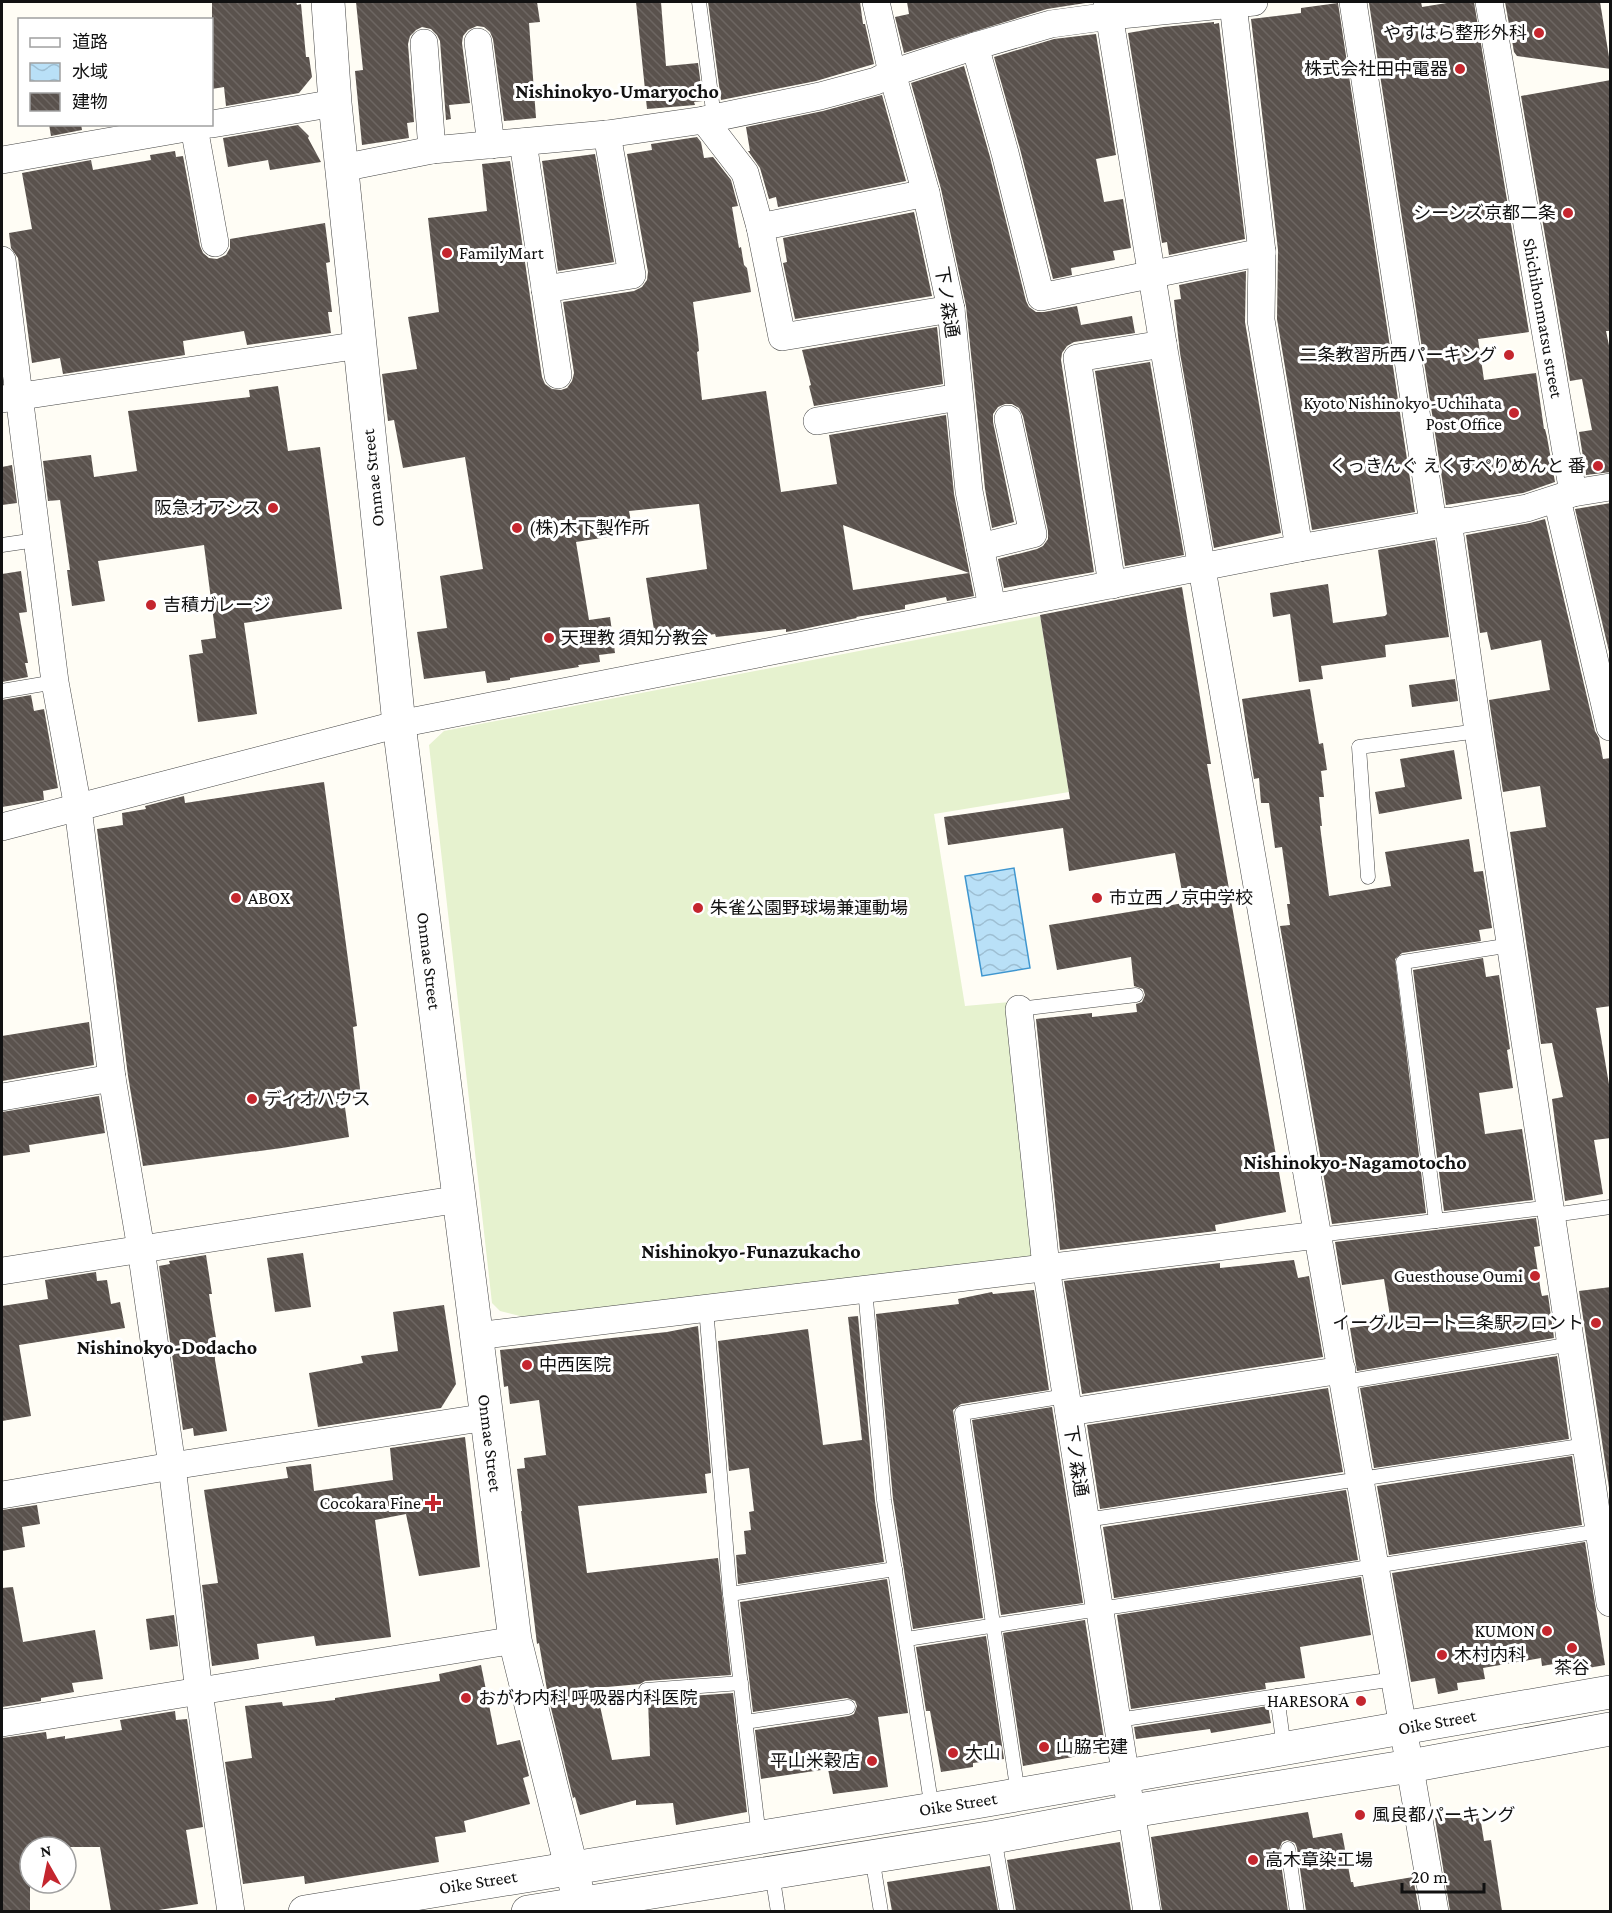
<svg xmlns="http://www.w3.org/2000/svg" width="1612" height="1913" viewBox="0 0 1612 1913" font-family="'Crimson Pro','Noto Sans JP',serif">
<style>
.pitch{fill:#e6f2cf}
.water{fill:url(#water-waves);stroke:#3f96cf;stroke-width:1.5}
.building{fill:url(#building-back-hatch);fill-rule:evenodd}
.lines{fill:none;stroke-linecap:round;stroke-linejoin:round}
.service-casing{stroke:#444;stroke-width:15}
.minor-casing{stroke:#444;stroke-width:28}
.tertiary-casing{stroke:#444;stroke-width:34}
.service{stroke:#fff;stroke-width:14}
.minor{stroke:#fff;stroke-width:27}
.tertiary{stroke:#fff;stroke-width:33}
.poi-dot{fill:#c4262e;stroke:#fff;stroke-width:2}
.labels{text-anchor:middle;stroke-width:6;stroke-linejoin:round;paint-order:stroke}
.poi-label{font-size:18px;fill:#111;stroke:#fff;text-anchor:start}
.street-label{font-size:18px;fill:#111;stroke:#fff}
.neighbourhood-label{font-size:20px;font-weight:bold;fill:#111;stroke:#fff}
</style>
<defs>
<pattern id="water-waves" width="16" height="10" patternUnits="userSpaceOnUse" patternTransform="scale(1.5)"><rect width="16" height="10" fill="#b9e0f7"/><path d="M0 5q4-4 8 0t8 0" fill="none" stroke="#9ebfd3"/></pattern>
<pattern id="building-back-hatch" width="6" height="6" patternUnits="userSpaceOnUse" patternTransform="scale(1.5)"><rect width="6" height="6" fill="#5a524d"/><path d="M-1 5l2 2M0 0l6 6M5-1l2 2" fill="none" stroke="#6d6662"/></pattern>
</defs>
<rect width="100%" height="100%" fill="#fffdf5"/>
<polygon class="pitch" points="1040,616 1069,792 934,814 965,1006 1010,1002 1034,1259 528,1318 500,1311 492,1303 429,745 444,731"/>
<polygon class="water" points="1014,868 1030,968 982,976 965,876"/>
<g class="building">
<polygon points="212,2 296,2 297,5 301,4 306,57 309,57 312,77 299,93 226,106 224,87 212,89"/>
<polygon points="356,2 537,2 540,22 529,23 536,118 504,121 493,39 490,32 484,27 477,26 468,30 463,36 462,43 470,103 449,105 451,119 446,120 440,41 437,35 431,29 422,27 416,30 410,36 408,44 414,122 407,123 409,138 362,145 355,71 363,70"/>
<polygon points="636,2 661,2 666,66 698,63 703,101 694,102 695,105 647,109"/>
<polygon points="708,2 860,2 863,24 865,24 874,64 816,81 721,100"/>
<polygon points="907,2 1092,2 1047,9 904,53 895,17 909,14"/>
<polygon points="1377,2 1421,2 1422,7 1453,2 1474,2 1529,332 1478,339 1484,380 1536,373 1544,429 1545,429 1547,437 1555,482 1523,493 1446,505 1369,3"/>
<polygon points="1505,2 1600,2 1611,69 1517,56 1514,52"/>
<polygon points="1338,3 1415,512 1312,530 1277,319 1278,250 1251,19 1301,13 1301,8"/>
<polygon points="1214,22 1214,24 1219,23 1245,239 1169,255 1167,242 1162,243 1128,33 1163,27"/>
<polygon points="1096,34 1116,155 1096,159 1104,202 1123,199 1131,248 1113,251 1115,260 1071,268 1072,275 1053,279 1020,149 994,57 1054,39"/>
<polygon points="964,66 990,157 1026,301 1029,307 1036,312 1044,312 1077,306 1081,325 1132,316 1135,333 1074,342 1067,346 1062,353 1061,360 1094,572 1004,588 998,559 1037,549 1043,546 1048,539 1048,531 1023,416 1019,408 1012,404 1005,404 998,407 993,414 993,422 1014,522 992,528 985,489 966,306 941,189 911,83"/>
<polygon points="1611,80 1611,331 1606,331 1611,355 1611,472 1586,475 1579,432 1592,430 1582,379 1570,381 1521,96"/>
<polygon points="882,95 906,181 778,207 776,197 769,199 760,168 748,151 750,151 746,127 823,111"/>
<polygon points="49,124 81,124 82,130 51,136"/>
<polygon points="298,125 309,136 308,138 321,162 270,170 268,160 228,167 223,138"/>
<path d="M697 137 701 142 704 158 713 157 731 180 738 206 732 207 739 248 741 247 744 265 747 268 751 292 693 302 698 339 699 351 697 352 702 400 766 391 781 492 837 484 829 435 946 415 954 494 974 596 947 601 946 597 905 605V609L856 617 857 618 798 630 786 632V629L716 637 715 634 656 643 646 578 707 569 699 504 629 511 633 533 576 542 589 620 610 617 615 653 599 655 600 662 578 665 579 667 510 678V680L487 683 485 671 424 679 417 632 447 628 440 576 483 569 465 457 403 468 394 420 388 421 382 374 417 369 408 317 439 312 428 218 487 211 482 164 510 161 542 377 545 384 552 389 561 390 567 388 572 381 574 373 563 302 634 291 642 287 647 280 648 272 627 154 652 150 651 144ZM843 525 969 573 853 590Z"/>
<polygon points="175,151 176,157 183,156 200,246 203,253 209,258 217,259 226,255 230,248 230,239 325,223 330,262 326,263 332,312 328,312 331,333 247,345 244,331 183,341 185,355 63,374 60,358 32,363 18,258 11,248 9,233 32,229 22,173 91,160 93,170 151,160 150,155"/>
<polygon points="595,154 614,262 558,271 542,161"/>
<polygon points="914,212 932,296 795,319 783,263 787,262 783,238"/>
<polygon points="1246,271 1245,322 1281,533 1214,548 1180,353 1174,300 1181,299 1179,285"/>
<polygon points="937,327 943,384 814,406 809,386 811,385 802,350"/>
<polygon points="1150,362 1184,555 1125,566 1095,371"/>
<polygon points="278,386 288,451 320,447 342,609 244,623 257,714 198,722 189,655 203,653 201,640 216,638 204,545 98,561 105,601 72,606 67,570 70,570 60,500 48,501 43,461 91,455 94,477 137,471 128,411 250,397 249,390"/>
<polygon points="12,465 17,503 2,505 2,467"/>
<polygon points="1611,503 1611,660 1575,509"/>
<polygon points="1545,519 1595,731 1599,738 1603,759 1611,758 1611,1006 1596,1008 1611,1096 1611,1138 1594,1140 1603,1194 1565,1201 1552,1099 1563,1097 1552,1043 1541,1044 1510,832 1546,827 1540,786 1503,792 1489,700 1550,690 1541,640 1491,650 1487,632 1480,633 1466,535 1530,523"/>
<polygon points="1435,540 1449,637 1385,645 1386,657 1321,666 1323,679 1299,682 1290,614 1273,617 1270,593 1328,584 1333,623 1385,616 1387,614 1378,550"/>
<polygon points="21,571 27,612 19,613 28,663 25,663 28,677 2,682 2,574"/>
<polygon points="1182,587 1211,764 1207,764 1286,1212 1215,1225 1216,1231 1060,1250 1036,1019 1092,1013 1092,1017 1137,1012 1136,1004 1142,1002 1145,995 1143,989 1134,986 1131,957 1057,970 1049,925 1184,903 1175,853 1069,871 1063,828 948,845 944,817 1070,799 1040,615"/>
<polygon points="1455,679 1458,701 1412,707 1409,685"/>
<polygon points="1310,689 1319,744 1323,743 1327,770 1321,771 1324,797 1319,797 1322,826 1320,826 1329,896 1391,886 1385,852 1469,839 1474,872 1483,871 1492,928 1479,930 1481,941 1402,953 1395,959 1426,1213 1332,1224 1280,926 1290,925 1287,904 1290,904 1282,847 1275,848 1269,803 1261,803 1259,778 1254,779 1242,699"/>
<polygon points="31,695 34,711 44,709 58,788 43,791 44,800 2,807 2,700"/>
<polygon points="1454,750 1462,799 1379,814 1375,792 1405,787 1400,759"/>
<polygon points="324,782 357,1026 353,1027 361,1097 344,1100 349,1137 282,1148 143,1166 128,1076 97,829 123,825 122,813 146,809 145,806 184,796 185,803"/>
<polygon points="1483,958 1486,977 1499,975 1510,1049 1507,1050 1513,1088 1479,1093 1485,1134 1522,1129 1533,1200 1444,1211 1413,970"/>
<polygon points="89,1022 94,1065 2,1081 2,1036"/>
<polygon points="99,1096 105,1133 29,1145 30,1152 2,1156 2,1112"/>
<polygon points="1536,1218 1540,1246 1534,1247 1541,1292 1542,1296 1548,1295 1554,1338 1357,1371 1350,1328 1391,1322 1384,1279 1342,1285 1335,1242"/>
<polygon points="303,1253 311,1307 275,1312 267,1258"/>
<polygon points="206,1255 212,1294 209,1294 217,1344 215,1344 215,1360 227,1431 194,1436 193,1428 183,1430 159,1266 170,1264 169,1261"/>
<polygon points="1294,1260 1298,1278 1309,1276 1323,1357 1082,1394 1064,1281 1220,1263 1220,1268"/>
<polygon points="96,1272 97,1281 107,1280 111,1304 120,1302 125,1328 19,1345 31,1416 2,1421 2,1306 48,1299 45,1280"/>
<polygon points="1611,1287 1611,1501 1579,1291"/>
<polygon points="1034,1290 1049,1390 961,1404 953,1410 983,1618 913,1629 893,1499 876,1314 959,1304 958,1299 992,1292 993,1294"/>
<polygon points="444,1305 456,1384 441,1408 318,1427 309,1373 363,1363 361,1356 398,1351 393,1312"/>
<polygon points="858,1316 875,1501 884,1562 738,1584 736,1555 746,1554 744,1531 751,1530 749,1512 754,1511 749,1468 729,1471 718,1341 808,1329 823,1445 862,1440 848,1317"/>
<polygon points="698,1326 711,1473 705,1474 707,1493 578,1506 587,1573 718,1558 731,1675 645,1681 640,1684 596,1688 612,1760 650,1756 648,1699 733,1693 747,1812 676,1825 673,1803 636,1805 636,1800 580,1815 575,1797 573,1798 548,1696 539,1643 537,1644 521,1511 522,1511 517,1469 525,1468 524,1458 546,1455 539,1400 510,1404 508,1386 504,1387 500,1350 667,1332"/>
<polygon points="1557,1356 1569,1439 1374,1468 1360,1388"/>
<polygon points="1328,1388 1343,1472 1100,1509 1087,1425"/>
<polygon points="1052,1407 1083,1603 1001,1615 972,1420"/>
<polygon points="465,1437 480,1567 419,1576 406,1514 375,1520 391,1637 316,1646 314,1636 257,1644 259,1659 212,1666 202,1585 218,1583 204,1490 288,1478 286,1467 311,1464 314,1491 393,1480 390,1448"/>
<polygon points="1572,1456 1582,1525 1389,1555 1377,1486"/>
<polygon points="1346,1490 1358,1560 1114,1598 1103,1527"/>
<polygon points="37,1505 40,1524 22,1527 25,1547 2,1551 2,1510"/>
<polygon points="1585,1542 1605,1665 1566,1672 1565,1662 1542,1666 1541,1658 1483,1668 1485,1679 1457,1683 1458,1690 1438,1694 1435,1678 1411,1682 1392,1573"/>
<polygon points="1361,1577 1371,1635 1300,1647 1305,1678 1265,1683 1266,1689 1131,1709 1117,1615"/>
<polygon points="887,1579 908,1713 878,1717 888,1787 833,1794 828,1769 761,1779 755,1730 849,1716 854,1714 857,1706 855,1701 847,1698 753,1712 740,1602"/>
<polygon points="13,1587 23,1642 95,1630 103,1679 72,1683 74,1692 41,1698 41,1701 2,1707 2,1588"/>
<polygon points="174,1615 178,1646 150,1650 146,1619"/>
<polygon points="1085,1620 1106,1751 1023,1766 1003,1633"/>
<polygon points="986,1636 1004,1759 973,1763 973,1767 941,1772 930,1711 926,1711 916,1647"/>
<polygon points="481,1665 497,1745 520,1740 529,1776 523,1778 530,1804 464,1821 466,1832 435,1837 439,1862 305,1884 304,1876 243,1884 225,1762 252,1758 245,1706 282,1702 283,1706 335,1700 335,1698 440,1681 439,1674"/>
<polygon points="1268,1706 1271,1723 1211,1733 1210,1729 1136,1739 1134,1727"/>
<polygon points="175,1711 176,1720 187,1719 203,1827 186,1830 198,1904 152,1911 111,1911 100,1847 30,1847 30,1911 2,1911 2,1738 46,1732 47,1739 65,1736 65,1739 122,1730 120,1720"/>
<polygon points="1479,1810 1484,1841 1491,1840 1502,1911 1450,1911 1435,1818"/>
<polygon points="1308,1812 1313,1838 1342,1833 1351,1882 1353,1882 1354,1887 1413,1877 1419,1911 1306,1911 1297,1848 1295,1843 1287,1840 1282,1842 1279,1850 1288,1911 1162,1911 1151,1837"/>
<polygon points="1120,1842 1131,1911 1016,1911 1007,1860"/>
<polygon points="990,1866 998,1911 892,1911 887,1882"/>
</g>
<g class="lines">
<defs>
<g id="service">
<polyline points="699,2 714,118"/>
<polyline points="2,545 36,540"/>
<polyline points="2,691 55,682"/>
<polyline points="1368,877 1359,747 1478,731"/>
<polyline points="1019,1009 1136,995"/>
<polyline points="1553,1215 1610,1207"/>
<polyline points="1436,1221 1403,962 1511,945"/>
<polyline points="1318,1235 1552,1207"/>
<polyline points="865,1289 884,1500 932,1809"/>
<polyline points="706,1308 730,1594 759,1837"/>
<polyline points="1344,1382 1572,1344"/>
<polyline points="1086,1520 1587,1445"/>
<polyline points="730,1594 895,1569"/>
<polyline points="907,1639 1600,1531"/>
<polyline points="646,1690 741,1683"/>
<polyline points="1277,1696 1395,1679"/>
<polyline points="1118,1720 1277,1696 1284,1748"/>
<polyline points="745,1722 848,1707"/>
<polyline points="1018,1794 962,1413 1066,1396"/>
<polyline points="994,1837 1007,1912"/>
<polyline points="1288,1849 1297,1912"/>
<polyline points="872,1857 881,1912"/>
<polyline points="772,1873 778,1912"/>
</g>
<g id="minor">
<polyline points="876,2 892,73 926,193 951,309 969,491 992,607"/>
<polyline points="1107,2 1163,344 1435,1912"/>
<polyline points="1353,2 1433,523"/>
<polyline points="1489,2 1573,493"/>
<polyline points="1233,4 1262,252 1261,320 1299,548"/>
<polyline points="478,42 491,145"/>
<polyline points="424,43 432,150"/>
<polyline points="975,46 1005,153 1041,297 1262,252"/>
<polyline points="704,120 745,173 760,227 782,337 951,309"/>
<polyline points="212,124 335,103"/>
<polyline points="194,127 215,243"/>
<polyline points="523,142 558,375"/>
<polyline points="2,160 209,124"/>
<polyline points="342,168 432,150 607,134 704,120 820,96 876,81 892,73 975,46 1051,24 1110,16 1254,2"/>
<polyline points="760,227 926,193"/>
<polyline points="2,260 55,682 78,808 112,1078 141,1249 172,1466 199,1692 231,1912"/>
<polyline points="545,289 632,275 607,134"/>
<polyline points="2,399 360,345"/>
<polyline points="817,421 959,397"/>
<polyline points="1557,499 1610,727"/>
<polyline points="1448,521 1478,731 1610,1603"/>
<polyline points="980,547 1033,534 1008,419"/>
<polyline points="1112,585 1077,358 1163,344"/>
<polyline points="2,827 399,724 1299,548 1527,508 1573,493 1610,487"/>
<polyline points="1019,1009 1046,1267 1147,1912"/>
<polyline points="2,1097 112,1078"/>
<polyline points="2,1271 460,1199"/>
<polyline points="476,1336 1318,1235"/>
<polyline points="1069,1412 1342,1370"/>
<polyline points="2,1495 172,1466 487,1417"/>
<polyline points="2,1723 515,1640"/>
</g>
<g id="tertiary">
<polyline points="328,2 335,103 399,724 515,1640 580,1903"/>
<polyline points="305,1912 976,1802 1610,1692"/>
<polyline points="528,1912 994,1837 1132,1811 1410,1766 1610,1729"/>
</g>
</defs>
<use href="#service" class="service-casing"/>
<use href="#minor" class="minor-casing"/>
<use href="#tertiary" class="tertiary-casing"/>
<use href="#service" class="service"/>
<use href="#minor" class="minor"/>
<use href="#tertiary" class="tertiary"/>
</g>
<g class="poi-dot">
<circle cx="1539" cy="33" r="6"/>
<circle cx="1460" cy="69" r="6"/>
<circle cx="1568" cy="213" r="6"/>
<circle cx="447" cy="253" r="6"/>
<circle cx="1509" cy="355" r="6"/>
<circle cx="1514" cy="413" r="6"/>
<circle cx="1598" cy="466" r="6"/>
<circle cx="273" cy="508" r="6"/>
<circle cx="517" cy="528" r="6"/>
<circle cx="151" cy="605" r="6"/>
<circle cx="549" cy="638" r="6"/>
<circle cx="236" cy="898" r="6"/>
<circle cx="1097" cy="898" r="6"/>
<circle cx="698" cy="908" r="6"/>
<circle cx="252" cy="1099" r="6"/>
<circle cx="1535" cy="1276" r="6"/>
<circle cx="1596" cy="1323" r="6"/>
<circle cx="527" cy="1365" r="6"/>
<path d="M430 1494h6v6h6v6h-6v6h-6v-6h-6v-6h6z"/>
<circle cx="1547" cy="1631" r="6"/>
<circle cx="1572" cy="1648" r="6"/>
<circle cx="1442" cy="1655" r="6"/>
<circle cx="466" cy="1698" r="6"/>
<circle cx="1361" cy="1701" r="6"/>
<circle cx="1044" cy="1747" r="6"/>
<circle cx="953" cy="1753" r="6"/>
<circle cx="872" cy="1761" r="6"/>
<circle cx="1360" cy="1815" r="6"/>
<circle cx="1253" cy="1860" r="6"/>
</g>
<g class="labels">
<g class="poi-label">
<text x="1527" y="39" text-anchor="end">やすはら整形外科</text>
<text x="1448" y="75" text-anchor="end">株式会社田中電器</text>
<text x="1556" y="219" text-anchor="end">シーンズ京都二条</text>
<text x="459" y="259">FamilyMart</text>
<text x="1497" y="361" text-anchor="end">二条教習所西パーキング</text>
<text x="1502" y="409" text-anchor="end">Kyoto Nishinokyo-Uchihata<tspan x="1502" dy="21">Post Office</tspan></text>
<text x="1586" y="472" text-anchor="end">くっきんぐ えくすぺりめんと 番</text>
<text x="261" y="514" text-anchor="end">阪急オアシス</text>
<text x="529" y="534">(株)木下製作所</text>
<text x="163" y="611">吉積ガレージ</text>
<text x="561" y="644">天理教 須知分教会</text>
<text x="248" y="904">ABOX</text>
<text x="1109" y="904">市立西ノ京中学校</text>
<text x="710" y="914">朱雀公園野球場兼運動場</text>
<text x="264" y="1105">ディオハウス</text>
<text x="1523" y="1282" text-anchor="end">Guesthouse Oumi</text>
<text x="1584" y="1329" text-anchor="end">イーグルコート二条駅フロント</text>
<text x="539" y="1371">中西医院</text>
<text x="421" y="1509" text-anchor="end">Cocokara Fine</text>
<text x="1535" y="1637" text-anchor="end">KUMON</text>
<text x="1454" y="1661">木村内科</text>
<text x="1572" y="1674" text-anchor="middle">茶谷</text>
<text x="478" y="1704">おがわ内科 呼吸器内科医院</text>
<text x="1349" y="1707" text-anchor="end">HARESORA</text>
<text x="1056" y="1753">山脇宅建</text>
<text x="965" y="1759">大山</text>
<text x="860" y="1767" text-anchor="end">平山米穀店</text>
<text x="1372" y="1821">風良都パーキング</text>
<text x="1265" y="1866">高木章染工場</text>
</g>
<g class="street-label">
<text transform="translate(947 302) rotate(81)" y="6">下ノ森通</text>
<text transform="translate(1543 318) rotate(80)" y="6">Shichihonmatsu street</text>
<text transform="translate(373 478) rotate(-96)" y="6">Onmae Street</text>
<text transform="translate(429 961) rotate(83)" y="6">Onmae Street</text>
<text transform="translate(490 1443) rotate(83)" y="6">Onmae Street</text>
<text transform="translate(1076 1461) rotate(81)" y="6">下ノ森通</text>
<text transform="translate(1437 1722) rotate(-10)" y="6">Oike Street</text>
<text transform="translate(958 1804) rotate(-9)" y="6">Oike Street</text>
<text transform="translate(478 1882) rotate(-9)" y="6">Oike Street</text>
</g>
<g class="neighbourhood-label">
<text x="617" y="98">Nishinokyo-Umaryocho</text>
<text x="1355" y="1169">Nishinokyo-Nagamotocho</text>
<text x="751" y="1258">Nishinokyo-Funazukacho</text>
<text x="167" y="1354">Nishinokyo-Dodacho</text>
</g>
</g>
<rect width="1612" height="1913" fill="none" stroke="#111111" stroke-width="6"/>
<rect x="18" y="18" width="195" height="108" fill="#ffffff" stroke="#a0a0a0" stroke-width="1.5"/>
<rect x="30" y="38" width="30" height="9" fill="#ffffff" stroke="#a0a0a0" stroke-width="1.5"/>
<text x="72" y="48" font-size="18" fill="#111111">道路</text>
<rect x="30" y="63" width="30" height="18" fill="url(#water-waves)" stroke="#a0a0a0" stroke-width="1.5"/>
<text x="72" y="78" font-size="18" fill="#111111">水域</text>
<rect x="30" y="93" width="30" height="18" fill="url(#building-back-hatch)" stroke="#a0a0a0" stroke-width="1.5"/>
<text x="72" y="108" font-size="18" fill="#111111">建物</text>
<g transform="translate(48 1865) rotate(351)"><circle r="28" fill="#ffffff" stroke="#a0a0a0" stroke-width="1.5"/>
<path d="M0-4.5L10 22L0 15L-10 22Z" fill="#c4262e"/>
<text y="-9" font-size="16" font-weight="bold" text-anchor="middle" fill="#111111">N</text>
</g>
<path d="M1402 1883v9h82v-9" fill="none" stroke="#111111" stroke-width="3"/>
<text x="1411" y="1883" font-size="18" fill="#111111" stroke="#ffffff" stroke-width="4.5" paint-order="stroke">20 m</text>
</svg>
